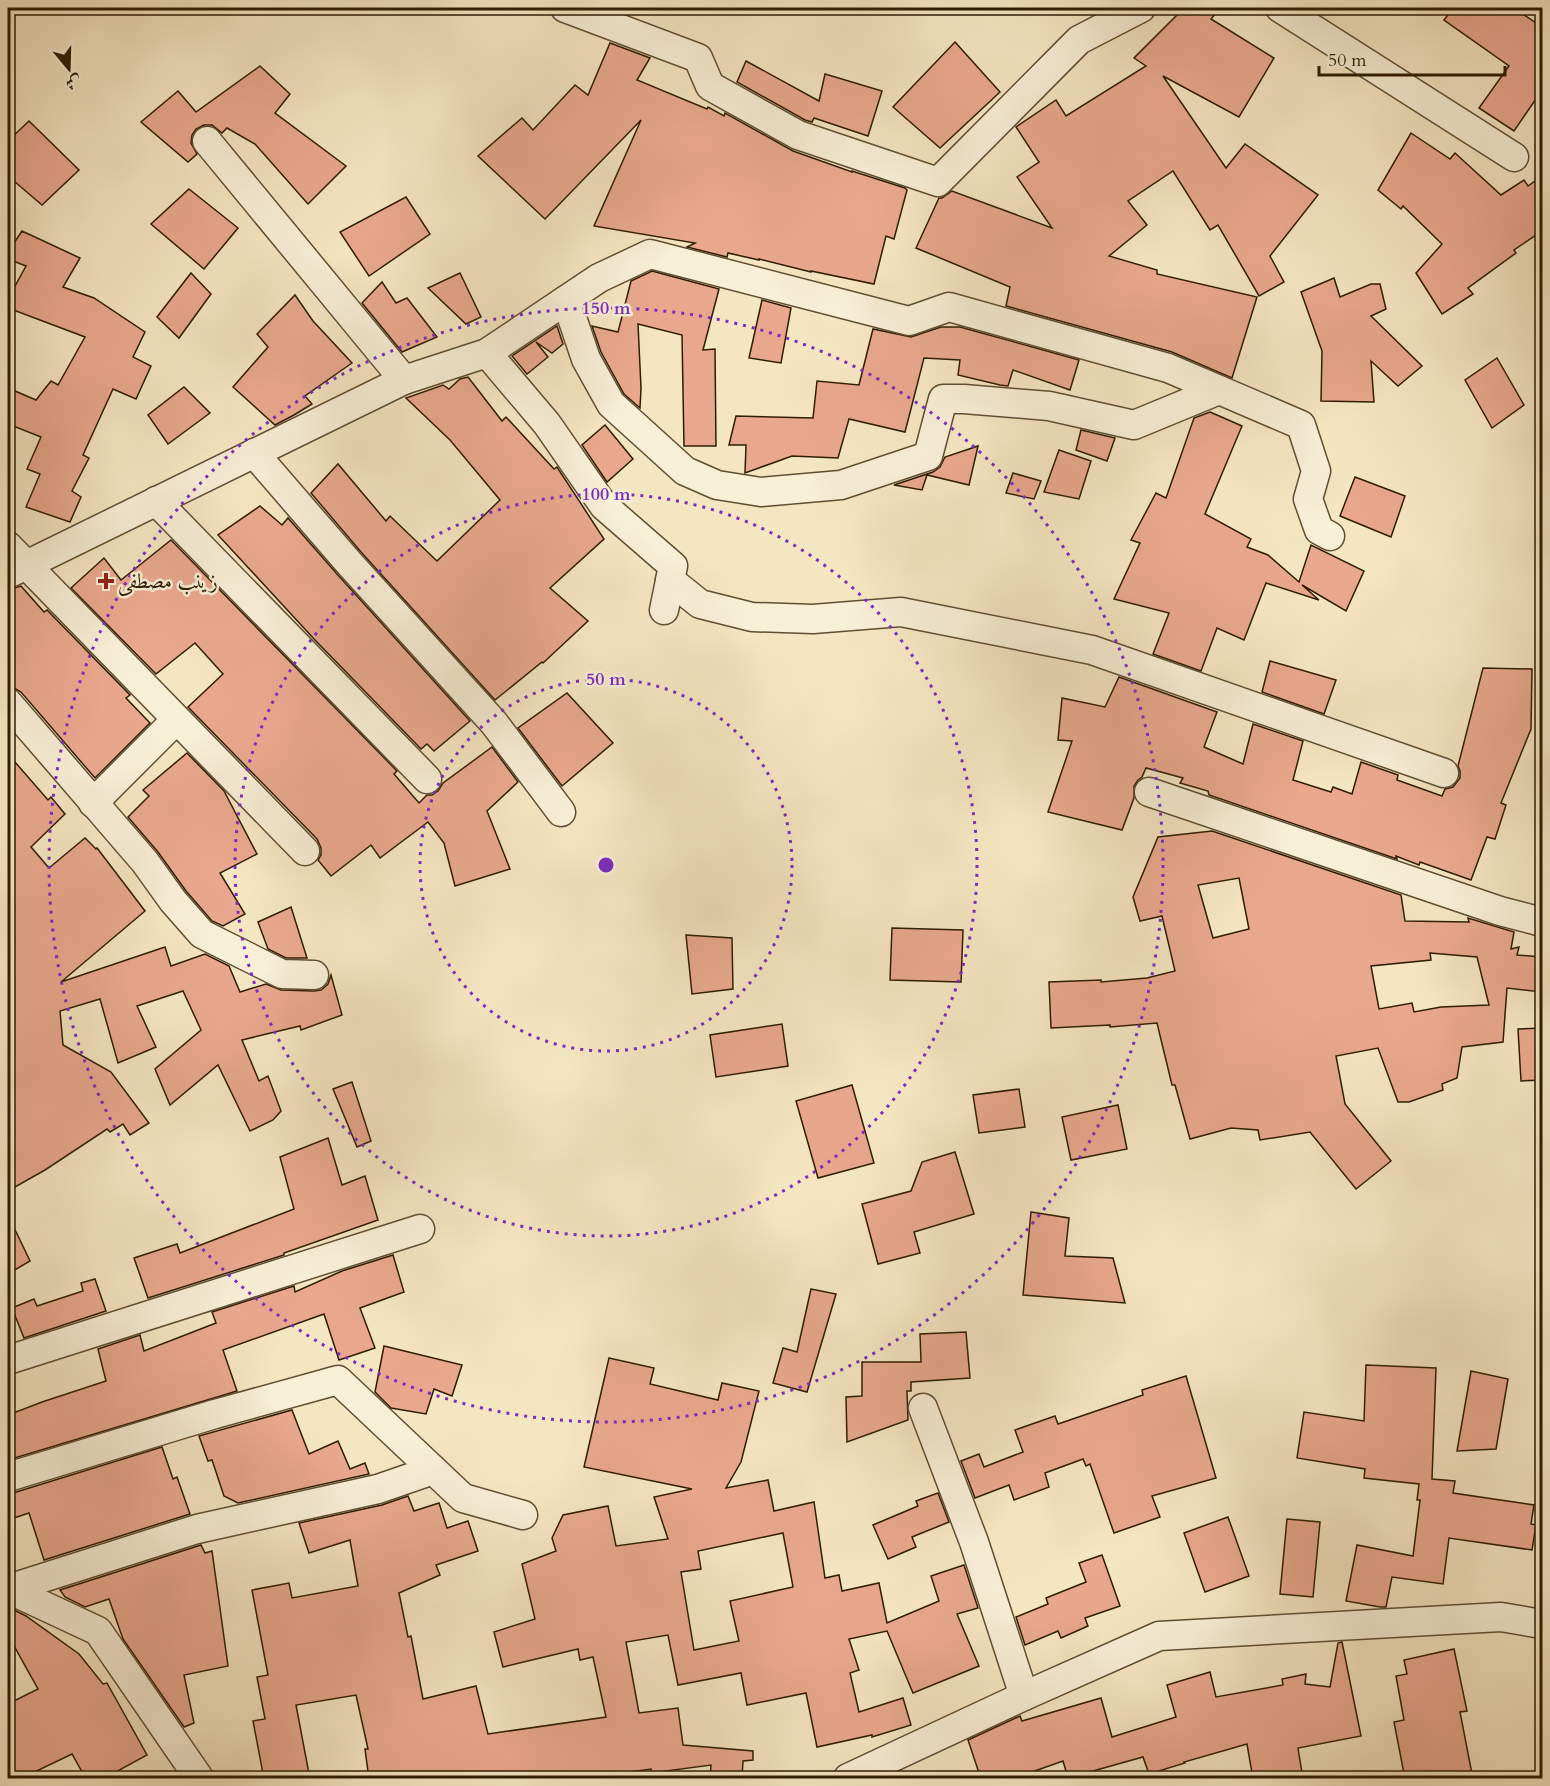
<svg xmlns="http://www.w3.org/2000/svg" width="1550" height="1786" viewBox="0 0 1550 1786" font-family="Cardo,Amiri,serif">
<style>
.building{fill:#e9a88e;stroke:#2e1c02;stroke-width:1.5;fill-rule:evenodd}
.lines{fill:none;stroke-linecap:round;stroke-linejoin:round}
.minor-casing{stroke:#604e32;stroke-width:31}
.minor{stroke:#f8efd7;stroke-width:28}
.ring{fill:none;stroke:#7b2cbf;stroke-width:3;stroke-dasharray:3 6}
.poi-dot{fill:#8f2418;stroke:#f8efd7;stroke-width:2}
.labels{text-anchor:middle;stroke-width:5;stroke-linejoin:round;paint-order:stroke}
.poi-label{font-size:21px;fill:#2e1c02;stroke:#f8efd7;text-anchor:start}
.centre{fill:#7b2cbf;stroke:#f8efd7;stroke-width:3}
.ring-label{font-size:18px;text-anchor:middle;font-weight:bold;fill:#7b2cbf;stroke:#f8efd7;stroke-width:5;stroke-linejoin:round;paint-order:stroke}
</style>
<rect width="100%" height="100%" fill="#f5e6c2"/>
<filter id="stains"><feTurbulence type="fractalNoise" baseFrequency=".00333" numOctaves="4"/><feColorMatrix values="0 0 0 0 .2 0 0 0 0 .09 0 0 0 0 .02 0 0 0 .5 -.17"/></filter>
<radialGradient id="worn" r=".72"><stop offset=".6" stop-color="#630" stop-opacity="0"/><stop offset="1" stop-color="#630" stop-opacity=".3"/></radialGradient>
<g class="building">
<polygon points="1184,8 1220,8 1211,19 1274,58 1239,117 1163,76 1226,168 1245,144 1318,195 1270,256 1284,282 1259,296 1218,225 1210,230 1173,171 1128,201 1147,225 1109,256 1157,270 1157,274 1257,297 1232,378 1172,352 1006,306 1010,287 916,248 939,198 942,198 952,191 1052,228 1017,177 1039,162 1016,127 1056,100 1066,116 1146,66 1134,58"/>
<polygon points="1453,8 1514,8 1542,27 1542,90 1514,131 1479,108 1509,66 1444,20"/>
<polygon points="955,42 1000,92 940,148 893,107"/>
<polygon points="610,43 650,58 637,80 707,109 708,107 724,116 725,113 793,151 852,172 852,171 905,188 907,190 894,239 886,236 874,284 811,271 811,272 759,259 759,260 728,253 727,257 687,247 695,243 594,226 641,120 545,219 478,156 522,118 533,130 575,85 588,95"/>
<polygon points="746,61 819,101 825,74 882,91 868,136 814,118 812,122 805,120 737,82"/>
<polygon points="260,66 290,94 275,113 346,166 308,204 255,144 227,128 222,133 212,125 204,125 196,129 192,135 191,143 197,154 188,162 141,122 178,91 196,112"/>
<polygon points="29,121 79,170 42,205 8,176 8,141"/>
<polygon points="1411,133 1450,159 1455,153 1501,195 1524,180 1528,186 1542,176 1542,231 1514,250 1516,253 1468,288 1473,294 1442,314 1416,273 1442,244 1403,206 1401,209 1378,190"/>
<polygon points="189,189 238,228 204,269 151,224"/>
<polygon points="406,197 430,234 369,276 340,232"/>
<polygon points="22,231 80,258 63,287 94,298 145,332 133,357 151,366 136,399 113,389 83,455 89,458 72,491 81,497 70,522 26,507 40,474 27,469 41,437 8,424 8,388 36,400 51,381 58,385 85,337 8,308 8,299 26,266 8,259 8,252"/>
<polygon points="652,271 719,289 703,350 715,349 716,446 684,446 682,335 638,324 641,388 640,408 624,394 601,352 592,326 618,332 631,281"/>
<polygon points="191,273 211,294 179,338 157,317"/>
<polygon points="460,273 481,317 466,324 428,288"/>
<polygon points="1334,278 1340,297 1371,284 1380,284 1386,309 1371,316 1422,366 1398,386 1371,361 1374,402 1321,401 1322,351 1301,292"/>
<polygon points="382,282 396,303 407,298 437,337 402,352 362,303"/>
<polygon points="295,295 313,321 352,363 305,396 312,404 294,415 275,425 233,387 268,347 257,334"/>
<polygon points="762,300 791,308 781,363 749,358"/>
<polygon points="557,326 563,344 552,353 536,342 548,357 527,374 512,356"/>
<polygon points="941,327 960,327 1079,360 1070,390 1013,370 1008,386 1000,385 958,375 960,360 924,358 905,432 849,419 838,458 792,456 745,473 746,445 729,445 736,416 813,418 817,381 859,385 873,329 911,337"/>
<polygon points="1497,358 1524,405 1492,428 1465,380"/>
<polygon points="468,377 502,421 506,417 554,469 557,467 604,539 550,588 588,621 543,663 542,662 495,700 361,552 311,493 338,464 386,521 390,516 437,561 500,500 450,440 406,398 443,385 449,389 460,379"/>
<polygon points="184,387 210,413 168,444 148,415"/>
<polygon points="1210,412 1242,426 1205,514 1251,539 1247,547 1268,555 1299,582 1311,545 1364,571 1346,611 1302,585 1319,600 1266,583 1244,640 1217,628 1201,671 1153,654 1169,613 1114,599 1140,543 1131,540 1156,493 1166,498 1194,418"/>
<polygon points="605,425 633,459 607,482 582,445"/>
<polygon points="1081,430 1115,438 1107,461 1076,450"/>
<polygon points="978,446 969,485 927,475 922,490 894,485 933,472 940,467 945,457"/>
<polygon points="1059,450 1091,461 1079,499 1044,492"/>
<polygon points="1013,473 1041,481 1034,499 1006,493"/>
<polygon points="1355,477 1405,496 1391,537 1340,516"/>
<polygon points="260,506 282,525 288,518 337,574 470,721 434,751 427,744 421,749 315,640 218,535"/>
<polygon points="171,540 397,771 394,774 419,803 427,795 432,795 438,791 443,783 492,747 518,782 487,811 510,869 455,886 444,843 428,822 380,858 371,845 331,876 318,860 321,855 321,848 317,839 188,707 223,674 195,643 156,674 71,588 104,558 121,580"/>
<polygon points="21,586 44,612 47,610 130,695 126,698 150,723 95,778 21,692 14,688 8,687 8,590"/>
<polygon points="1270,661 1336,680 1324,714 1262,692"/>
<polygon points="1483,668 1532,669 1531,729 1501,803 1506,805 1495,839 1487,837 1471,880 1420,862 1419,865 1396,856 1397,859 1209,795 1208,791 1180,783 1183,778 1146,768 1142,777 1138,780 1134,786 1134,798 1122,830 1048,812 1072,741 1058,740 1062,698 1105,707 1119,677 1217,712 1204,747 1243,764 1253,724 1303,741 1293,780 1331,792 1333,787 1352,794 1361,762 1398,775 1397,780 1442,796 1445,789 1453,787 1460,778 1460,771 1458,766"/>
<polygon points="567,693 613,743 562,786 518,728"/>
<polygon points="187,753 224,791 257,854 220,873 245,914 223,926 212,921 186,891 158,852 128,817 149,796 143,790"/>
<polygon points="8,754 48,800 51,797 65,814 31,847 49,868 85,838 96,849 97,848 145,911 61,982 165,947 171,966 205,954 229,966 240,992 266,984 281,990 314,991 321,990 328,984 331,975 342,1015 301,1030 300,1026 242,1040 259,1081 268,1076 281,1111 273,1120 250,1131 218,1065 170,1105 155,1069 201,1030 183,991 137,1006 156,1047 118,1063 100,999 60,1011 63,1045 111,1072 149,1123 130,1135 123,1124 110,1132 107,1129 45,1170 8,1191"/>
<path d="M1212 831 1401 895 1405 921 1469 922 1468 918 1514 932 1511 949 1519 947 1517 955 1542 957V992L1507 988 1503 1042 1462 1047 1457 1078 1442 1084 1443 1090 1409 1102H1398L1378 1048 1336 1056 1345 1104 1391 1161 1356 1189 1310 1132 1260 1140 1258 1130 1231 1128 1190 1139 1175 1085H1172L1157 1023 1110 1027V1025L1051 1028 1049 982 1101 980V982L1147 978 1175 971 1162 916 1140 921 1133 897 1158 837ZM1239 878 1249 929 1213 938 1198 885ZM1430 953 1477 957 1489 1005 1441 1007 1414 1012 1412 1003 1379 1009 1371 966 1431 960Z"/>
<polygon points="291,907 307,958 286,958 268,949 258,922"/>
<polygon points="892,928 963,930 961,982 890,980"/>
<polygon points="686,935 732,938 733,989 692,994"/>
<polygon points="782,1024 788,1066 716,1077 710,1035"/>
<polygon points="1542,1028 1542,1080 1521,1081 1518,1029"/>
<polygon points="352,1082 371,1141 357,1147 333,1089"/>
<polygon points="852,1085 874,1163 818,1178 796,1101"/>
<polygon points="1019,1089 1025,1127 979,1133 973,1095"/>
<polygon points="1118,1105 1127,1149 1071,1160 1062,1117"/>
<polygon points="328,1138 342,1185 365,1176 378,1220 284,1253 284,1255 148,1298 134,1258 177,1244 180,1253 294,1209 280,1157"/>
<polygon points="955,1152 974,1214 914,1232 920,1253 878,1264 862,1204 911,1191 922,1162"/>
<polygon points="1031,1212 1069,1218 1065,1256 1113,1258 1125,1303 1023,1295"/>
<polygon points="8,1215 30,1261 8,1274"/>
<polygon points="393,1255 404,1292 360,1308 375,1348 339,1360 324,1314 223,1350 237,1391 8,1460 8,1415 42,1402 106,1381 98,1349 140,1335 144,1351 216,1323 212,1312 294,1286 295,1292 342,1271"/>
<polygon points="95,1279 106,1311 24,1338 12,1308 34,1299 37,1306 83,1291 81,1283"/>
<polygon points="811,1289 836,1294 807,1392 773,1383 783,1348 797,1352"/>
<polygon points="966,1332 970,1378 911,1382 911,1391 907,1391 908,1420 847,1442 846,1397 862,1396 862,1362 921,1362 920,1334"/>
<polygon points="384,1346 462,1365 452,1396 434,1389 426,1414 391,1408 375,1392"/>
<path d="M609 1358 654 1368 650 1384 718 1400 722 1383 759 1391 741 1462 726 1488 768 1480 774 1511 814 1502 825 1578 839 1575 842 1591 879 1583 887 1623 939 1601 931 1576 964 1565 978 1608 957 1614 979 1666 913 1693 887 1631 849 1639 859 1670 850 1673 859 1712 903 1698 911 1725 872 1737V1735L817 1747 806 1693 747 1705 741 1673 678 1685 668 1635 626 1642 639 1713 678 1708 683 1745 753 1751V1760L743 1761 742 1779H710L711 1765 651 1773V1769L591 1777V1779H369L365 1749H368L356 1695 296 1705 310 1779H264L253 1721 265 1719 257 1677 268 1675 252 1590 289 1583 292 1598 358 1586 350 1540 309 1553 299 1523 382 1505 408 1496 414 1511 439 1503 447 1528 468 1521 478 1551 436 1565 440 1575 399 1593 408 1637 411 1636 423 1699 476 1686 488 1734 606 1717 593 1657 580 1660 578 1649 503 1667 494 1632 535 1619 522 1564 556 1551 552 1538 563 1515 608 1506 616 1546 668 1539 654 1497 692 1489 584 1467ZM783 1533 793 1587 730 1601 739 1641 694 1650 681 1572 701 1569 698 1551Z"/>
<polygon points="1366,1365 1436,1368 1432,1479 1455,1481 1453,1493 1534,1505 1531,1524 1536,1525 1532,1550 1449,1538 1443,1584 1392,1577 1386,1607 1380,1607 1346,1601 1357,1545 1413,1556 1420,1500 1417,1500 1419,1484 1364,1478 1365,1469 1297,1458 1304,1412 1364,1421"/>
<polygon points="1471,1371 1508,1379 1496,1449 1457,1451"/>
<polygon points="1186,1376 1216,1478 1152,1496 1160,1517 1114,1533 1090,1464 1086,1466 1083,1459 1045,1473 1049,1487 1014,1500 1009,1485 975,1498 961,1461 979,1454 984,1467 1023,1452 1015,1430 1055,1416 1058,1424 1143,1395 1142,1390"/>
<polygon points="292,1410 309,1454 338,1441 350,1469 365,1463 369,1474 238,1503 224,1496 212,1460 208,1461 199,1436"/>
<polygon points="162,1447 173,1479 177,1477 190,1514 44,1560 29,1513 8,1520 8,1493 13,1493"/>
<polygon points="938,1493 949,1522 912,1537 916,1547 888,1559 873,1525 918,1506 916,1501"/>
<polygon points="1228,1517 1249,1576 1205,1592 1184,1533"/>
<polygon points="1287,1519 1320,1522 1313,1597 1280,1594"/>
<polygon points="201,1545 205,1553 212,1551 228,1666 184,1675 194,1723 184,1727 123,1639 109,1599 85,1607 65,1597 60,1590"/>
<polygon points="1102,1555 1120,1606 1085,1618 1088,1626 1061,1638 1058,1631 1025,1645 1016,1617 1048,1604 1046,1598 1086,1582 1079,1563"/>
<polygon points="8,1607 26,1616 79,1654 103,1684 107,1683 147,1755 103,1779 86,1779 72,1754 20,1779 13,1779 8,1767 8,1704 38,1689 8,1635"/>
<polygon points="1342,1642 1361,1736 1298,1748 1303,1779 1253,1779 1247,1744 1184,1762 1185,1763 1149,1774 1143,1757 1068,1778 1063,1761 1012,1779 981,1779 968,1740 1020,1716 1022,1721 1101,1698 1112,1737 1176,1717 1167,1685 1210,1672 1216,1697 1283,1685 1282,1679 1306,1674 1305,1684 1330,1687 1338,1643"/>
<polygon points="1454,1649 1467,1711 1460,1712 1473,1779 1405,1779 1394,1722 1404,1720 1396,1676 1407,1674 1404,1660"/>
</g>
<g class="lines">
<defs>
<g id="minor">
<polyline points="565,8 698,58 710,86 798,135 938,182 1079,40 1141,8"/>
<polyline points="1280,8 1514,157"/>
<polyline points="207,141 404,380"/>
<polyline points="566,300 586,359 611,404 685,471 717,485 761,492 841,485 928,456 943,399 964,399 1049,406 1134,425 1219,390"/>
<polyline points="487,353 547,424 604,506 673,566 664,610"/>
<polyline points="254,453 349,563 494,723 561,812"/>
<polyline points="156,501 427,779"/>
<polyline points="8,546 305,851"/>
<polyline points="8,574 404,380 487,353 599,278 650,254 909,321 949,307 1168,368 1301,425 1316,471 1308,499 1319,530 1330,536"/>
<polyline points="670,580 700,604 752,617 813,619 901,612 1092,650 1444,773"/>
<polyline points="8,703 145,862 173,901 202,934 282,974 314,975"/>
<polyline points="1149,792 1500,911 1542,922"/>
<polyline points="93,803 176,720"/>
<polyline points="8,1360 420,1229"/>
<polyline points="923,1408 974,1542 1024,1696"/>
<polyline points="8,1477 215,1414 338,1380 463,1498 523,1515"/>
<polyline points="8,1589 197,1529 378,1489 433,1470"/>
<polyline points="8,1589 98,1631 199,1778"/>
<polyline points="848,1778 1024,1696 1159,1636 1501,1617 1542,1624"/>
</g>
</defs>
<use href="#minor" class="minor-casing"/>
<use href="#minor" class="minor"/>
</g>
<g class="ring">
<circle cx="606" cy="865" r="186"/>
<circle cx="606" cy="865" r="371"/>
<circle cx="606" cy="865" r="557"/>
</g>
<path class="poi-dot" d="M103 572h6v6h6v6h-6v6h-6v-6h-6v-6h6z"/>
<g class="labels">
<g class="poi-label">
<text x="118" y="588">زينب مصطفى</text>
</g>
</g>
<circle cx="606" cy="865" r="9" class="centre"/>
<g class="ring-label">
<text x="606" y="314">150 m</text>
<text x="606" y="500">100 m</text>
<text x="606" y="685">50 m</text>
</g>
<rect width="1550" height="1786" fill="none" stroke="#f5e6c2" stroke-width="30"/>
<rect x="9" y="9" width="1532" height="1768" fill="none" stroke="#2e1c02" stroke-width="3"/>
<rect x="15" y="15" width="1520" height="1756" fill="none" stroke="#2e1c02" stroke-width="1.5"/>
<g transform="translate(69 69) rotate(161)" stroke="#f8efd7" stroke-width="4.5" paint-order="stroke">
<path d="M0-4.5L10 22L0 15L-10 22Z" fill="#2e1c02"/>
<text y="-9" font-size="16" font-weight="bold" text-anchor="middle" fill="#2e1c02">ش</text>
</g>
<path d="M1319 66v9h186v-9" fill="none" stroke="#2e1c02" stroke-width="3"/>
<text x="1328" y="66" font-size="18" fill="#2e1c02" stroke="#f8efd7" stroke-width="4.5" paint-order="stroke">50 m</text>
<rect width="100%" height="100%" filter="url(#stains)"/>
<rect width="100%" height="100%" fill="url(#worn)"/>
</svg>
